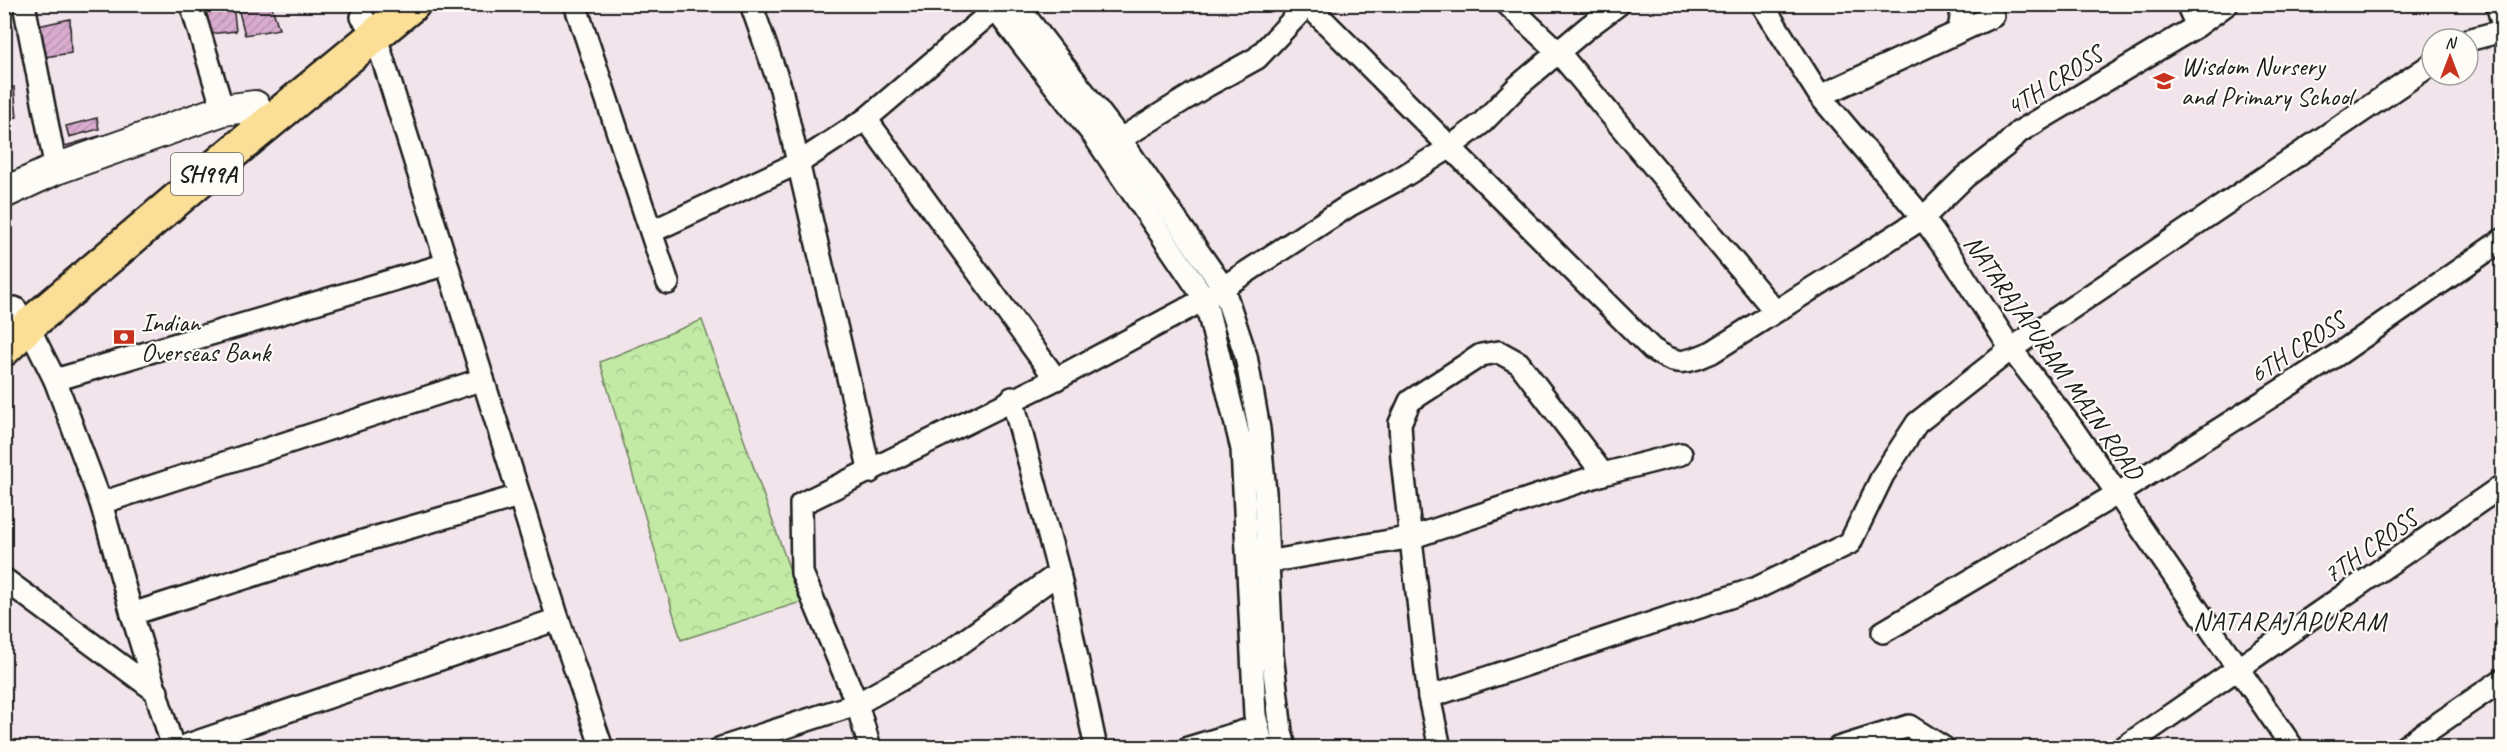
<svg xmlns="http://www.w3.org/2000/svg" width="2507" height="752" viewBox="0 0 2507 752" font-family="Caveat,sans-serif">
<style>
.park{fill:url(#park-crowns);stroke:#6f8360;stroke-width:1.5}
.building{fill:url(#building-hatch);stroke:#1c1c1c;stroke-width:1.5}
.lines{fill:none;stroke-linecap:round;stroke-linejoin:round}
.street-casing{stroke:#1c1c1c;stroke-width:26}
.secondary-casing{stroke:#1c1c1c;stroke-width:34}
.primary-casing{stroke:#1c1c1c;stroke-width:38}
.street{stroke:#fdfcf7;stroke-width:21}
.secondary{stroke:#fdfcf7;stroke-width:30}
.primary{stroke:#fbdf96;stroke-width:33}
.labels{text-anchor:middle;stroke-width:4.5;stroke-linejoin:round;paint-order:stroke}
.shield{fill:#fdfcf7;stroke:#605f5e;stroke-width:1.5}
.shield-label{font-size:24px;font-weight:bold;fill:#1c1c1c}
.poi-label{font-size:26px;fill:#1c1c1c;stroke:#fdfcf7;text-anchor:start}
.street-label{font-size:26px;fill:#1c1c1c;stroke:#fdfcf7}
.neighbourhood-label{font-size:27px;letter-spacing:1.5px;fill:#1c1c1c;stroke:#fdfcf7}
</style>
<defs>
<pattern id="park-crowns" width="20" height="18" patternUnits="userSpaceOnUse" patternTransform="scale(1.5)"><rect width="20" height="18" fill="#c2eaa5"/><path d="M2 6a3 3 0 1 1 6 0M12 15a3 3 0 1 1 6 0" fill="none" stroke="#a6c88d"/></pattern>
<pattern id="building-hatch" width="6" height="6" patternUnits="userSpaceOnUse" patternTransform="scale(1.5)"><rect width="6" height="6" fill="#d9accf"/><path d="M-1 1l2-2M0 6l6-6M5 7l2-2" fill="none" stroke="#ba93b1"/></pattern>
</defs>
<rect width="100%" height="100%" fill="#f2e4eb"/>
<filter id="ink" filterUnits="userSpaceOnUse"><feTurbulence type="fractalNoise" baseFrequency=".0167" numOctaves="2"/><feDisplacementMap in="SourceGraphic" scale="12" xChannelSelector="R" yChannelSelector="G"/><feConvolveMatrix kernelMatrix="1 2 1 2 8 2 1 2 1" color-interpolation-filters="sRGB"/></filter>
<g filter="url(#ink)">
<polygon class="park" points="702,320 801,602 681,640 600,362"/>
<g class="building">
<polygon points="205,4 233,4 236,31 209,34"/>
<polygon points="237,4 271,4 279,29 245,35"/>
<polygon points="70,19 71,53 38,58 33,27"/>
<polygon points="14,87 17,117 4,118 4,89"/>
<polygon points="97,118 99,129 69,137 66,126"/>
<polygon points="99,136 101,146 59,159 55,149"/>
</g>
<g class="lines">
<defs>
<g id="street">
<polyline points="24,4 56,169"/>
<polyline points="191,4 223,110"/>
<polyline points="575,4 668,283"/>
<polyline points="751,4 781,89 870,472"/>
<polyline points="991,4 1094,136 1205,299 1242,449 1255,715 1263,748"/>
<polyline points="1016,4 1120,139 1223,287 1246,356 1259,429 1265,492 1272,654 1281,731 1285,748"/>
<path d="M1307 4 1652 349C1678 366 1684 364 1712 352L1923 218 1965 177 2004 147 2019 132 2197 26 2227 4"/>
<polyline points="1507,4 1559,53 1775,311"/>
<polyline points="1762,4 1820,96 1923,218 1954,261 2011,349 2070,425 2293,748"/>
<polyline points="2187,4 2197,26"/>
<polyline points="2497,4 2502,22"/>
<polyline points="995,9 866,119 1056,379"/>
<polyline points="362,17 375,34 558,619 602,748"/>
<polyline points="1959,31 1963,4"/>
<polyline points="2468,40 2502,31"/>
<polyline points="1820,96 1993,16"/>
<polyline points="1109,146 1208,85 1257,58 1307,5"/>
<polyline points="653,231 800,162 866,119"/>
<polyline points="15,308 28,326 55,380 101,503 132,614 173,748"/>
<polyline points="55,380 447,264"/>
<polyline points="1012,398 1059,573 1096,748"/>
<polyline points="101,503 483,379"/>
<polyline points="1255,564 1413,537 1603,474 1681,454"/>
<polyline points="1059,573 943,656 857,704 802,573 801,504 1056,379 1205,299 1350,205 1399,179 1449,148 1482,123 1518,86 1588,27 1619,4"/>
<polyline points="4,579 157,692"/>
<polyline points="132,614 342,547 519,496"/>
<polyline points="1883,632 2122,491 2340,353 2502,240"/>
<polyline points="1429,697 1402,460 1400,423 1410,401 1481,355 1499,352 1519,363 1603,474"/>
<polyline points="179,748 558,619"/>
<polyline points="721,748 857,704 870,748"/>
<polyline points="1188,748 1258,727"/>
<polyline points="1440,748 1429,697 1757,588 1850,543 1883,475 1917,423 2011,349 2432,64"/>
<polyline points="1838,748 1909,726 1944,748"/>
<polyline points="2123,748 2502,486"/>
<polyline points="2403,748 2502,680"/>
</g>
<polyline id="secondary" points="4,193 56,169 223,110 255,106"/>
<polyline id="primary" points="4,349 28,326 221,162 413,4"/>
</defs>
<use href="#street" class="street-casing"/>
<use href="#secondary" class="secondary-casing"/>
<use href="#primary" class="primary-casing"/>
<use href="#street" class="street"/>
<use href="#secondary" class="secondary"/>
<use href="#primary" class="primary"/>
</g>
</g>
<defs>
<symbol id="school-bare" viewBox="-9 -9 18 18"><path d="M0-5L7-2L0 1L-7-2ZM-4 1L0 2.5L4 1V4Q0 6-4 4Z" fill="#c8321e" stroke="#fdfcf7" stroke-width="2.5" paint-order="stroke"/></symbol>
<symbol id="bank-bare" viewBox="-9 -9 18 18"><path d="M-6-4H6V4H-6ZM0-2.3a2.3 2.3 0 1 0 0 4.6a2.3 2.3 0 1 0 0-4.6Z" fill="#c8321e" stroke="#fdfcf7" stroke-width="2.5" paint-order="stroke"/></symbol>
</defs>
<g fill-rule="evenodd">
<use href="#school-bare" x="2149" y="66" width="30" height="30"/>
<use href="#bank-bare" x="109" y="322" width="30" height="30"/>
</g>
<g class="labels">
<rect class="shield" x="171" y="153" width="72" height="42" rx="4.5"/>
<g class="shield-label">
<text x="207" y="182">SH99A</text>
</g>
<g class="poi-label">
<text x="2181" y="75">Wisdom Nursery<tspan x="2181" dy="30">and Primary School</tspan></text>
<text x="141" y="331">Indian<tspan x="141" dy="30">Overseas Bank</tspan></text>
</g>
<g class="street-label">
<text transform="translate(2054 80) rotate(-32)" y="9">4TH CROSS</text>
<text transform="translate(2297 347) rotate(-33)" y="9">6TH CROSS</text>
<text transform="translate(2054 357) rotate(55)" y="9">NATARAJAPURAM MAIN ROAD</text>
<text transform="translate(2370 546) rotate(-35)" y="9">7TH CROSS</text>
</g>
<g class="neighbourhood-label">
<text x="2290" y="630">NATARAJAPURAM</text>
</g>
</g>
<rect width="2507" height="752" fill="none" stroke="#fdfcf7" stroke-width="24"/>
<rect x="12" y="12" width="2483" height="728" fill="none" stroke="#1c1c1c" stroke-width="2" filter="url(#ink)"/>
<g transform="translate(2450 57)"><circle r="28" fill="#fdfcf7" stroke="#a3a29f" stroke-width="1.5"/>
<path d="M0-4.5L10 22L0 15L-10 22Z" fill="#c8321e"/>
<text y="-9" font-size="16" font-weight="bold" text-anchor="middle" fill="#1c1c1c">N</text>
</g>
</svg>
